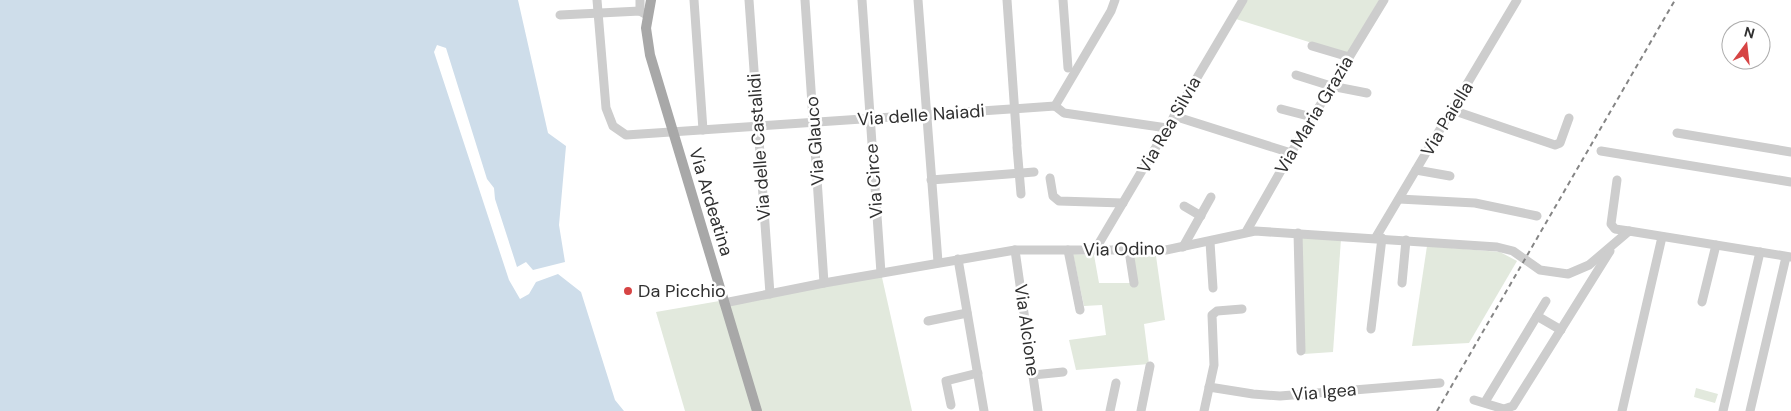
<svg xmlns="http://www.w3.org/2000/svg" width="1791" height="411" viewBox="0 0 1791 411" font-family="'DM Sans',sans-serif">
<style>
.green{fill:#e2e9dd}
.water{fill:#ceddea}
.lines{fill:none;stroke-linecap:round;stroke-linejoin:round}
.minor{stroke:#cdcdcd;stroke-width:9}
.major{stroke:#a8a8a8;stroke-width:10}
.rail{stroke:#858585;stroke-width:2;stroke-dasharray:5 4;stroke-linecap:butt}
.poi-dot{fill:#d64444;stroke:#fff;stroke-width:2}
.labels{text-anchor:middle;stroke-width:5;stroke-linejoin:round;paint-order:stroke}
.street-label{font-size:18px;fill:#303030;stroke:#fff}
.poi-label{font-size:18px;fill:#303030;stroke:#fff;text-anchor:start}
</style>
<rect width="100%" height="100%" fill="#fff"/>
<g class="green">
<polygon points="1247,0 1379,0 1347,54 1236,19"/>
<polygon points="1301,237 1341,239 1333,352 1304,354"/>
<polygon points="1427,246 1500,252 1517,261 1469,343 1412,346"/>
<polygon points="1073,254 1094,255 1099,283 1137,283 1133,256 1156,256 1165,320 1144,324 1149,364 1076,370 1069,340 1106,335 1102,305 1084,306"/>
<polygon points="881,273 912,411 685,411 656,312"/>
<polygon points="1696,388 1718,394 1715,403 1694,397"/>
</g>
<polygon class="water" points="0,0 518,0 548,133 566,146 559,225 565,262 533,270 526,262 517,267 495,199 494,188 487,179 446,48 437,45 434,52 509,280 520,299 529,294 536,282 558,274 581,292 615,400 624,411 0,411"/>
<g class="lines">
<g class="minor">
<polyline points="597,0 606,108 613,126 626,135 1055,106 1064,113 1167,128"/>
<polyline points="640,0 640,11"/>
<polyline points="694,0 703,130"/>
<polyline points="749,0 770,294"/>
<polyline points="805,0 824,283"/>
<polyline points="862,0 881,273"/>
<polyline points="918,0 938,262"/>
<polyline points="1007,0 1017,144"/>
<polyline points="1063,0 1068,68"/>
<polyline points="560,15 640,11 647,15"/>
<polyline points="1312,46 1349,57"/>
<polyline points="1296,75 1331,86 1367,93"/>
<polyline points="1055,106 1111,11 1115,0"/>
<polyline points="1281,109 1312,117"/>
<polyline points="1452,110 1555,145 1560,143 1569,118"/>
<polyline points="1174,116 1291,153"/>
<polyline points="1677,133 1791,152"/>
<polyline points="1017,147 1021,194"/>
<polyline points="1601,151 1791,182"/>
<polyline points="1416,170 1450,176"/>
<polyline points="1050,178 1053,196 1059,201 1123,203"/>
<polyline points="931,180 1034,172"/>
<polyline points="1617,180 1611,224 1615,229 1629,231"/>
<polyline points="1399,199 1475,203 1537,216"/>
<polyline points="1184,206 1201,216"/>
<polyline points="1246,232 1291,153 1384,0"/>
<polyline points="1298,233 1301,351"/>
<polyline points="1376,237 1517,0"/>
<polyline points="1210,242 1213,288"/>
<polyline points="1183,247 1211,197"/>
<polyline points="1015,250 1038,411"/>
<polyline points="1068,250 1080,310"/>
<polyline points="1095,250 1243,0"/>
<polyline points="1129,251 1134,283"/>
<polyline points="958,259 984,411"/>
<polyline points="1402,283 1406,240"/>
<polyline points="1702,302 1716,245"/>
<polyline points="724,303 824,283 1015,250 1166,250 1255,231 1497,247 1513,251 1540,270 1568,274 1589,265 1629,231 1791,257"/>
<polyline points="1537,316 1561,330"/>
<polyline points="928,321 967,313"/>
<polyline points="1371,329 1382,238"/>
<polyline points="1033,375 1063,372"/>
<polyline points="1209,387 1253,394 1280,396 1440,383"/>
<polyline points="1474,400 1504,409 1513,406 1610,251"/>
<polyline points="1485,402 1546,301"/>
<polyline points="951,405 946,381 978,373"/>
<polyline points="1110,411 1116,383"/>
<polyline points="1141,411 1150,366"/>
<polyline points="1204,411 1214,365 1212,315 1217,311 1242,309"/>
<polyline points="1622,411 1662,237"/>
<polyline points="1723,411 1760,252"/>
<polyline points="1750,411 1786,257"/>
</g>
<polyline class="major" points="651,0 646,28 650,55 757,411"/>
<polyline class="rail" points="1437,411 1675,0"/>
</g>
<circle class="poi-dot" cx="628" cy="291" r="5"/>
<g class="labels">
<g class="street-label">
<text transform="translate(921 115) rotate(-4)" y="6">Via delle Naiadi</text>
<text transform="translate(1314 115) rotate(-59)" y="6">Via Maria Grazia</text>
<text transform="translate(1447 119) rotate(-59)" y="6">Via Paiella</text>
<text transform="translate(1169 125) rotate(-60)" y="6">Via Rea Silvia</text>
<text transform="translate(815 141) rotate(-94)" y="6">Via Glauco</text>
<text transform="translate(759 147) rotate(-94)" y="6">Via delle Castalidi</text>
<text transform="translate(874 181) rotate(-94)" y="6">Via Circe</text>
<text transform="translate(711 202) rotate(73)" y="6">Via Ardeatina</text>
<text transform="translate(1124 249) rotate(-1)" y="6">Via Odino</text>
<text transform="translate(1027 330) rotate(82)" y="6">Via Alcione</text>
<text transform="translate(1324 392) rotate(-5)" y="6">Via Igea</text>
</g>
<g class="poi-label">
<text x="638" y="297">Da Picchio</text>
</g>
</g>
<g transform="translate(1746 45) rotate(15)"><circle r="24" fill="#ffffff" stroke="#acacac"/>
<path d="M0-4L9 19L0 12L-9 19Z" fill="#d64444"/>
<text y="-8" font-size="14" font-weight="bold" text-anchor="middle" fill="#303030">N</text>
</g>
</svg>
